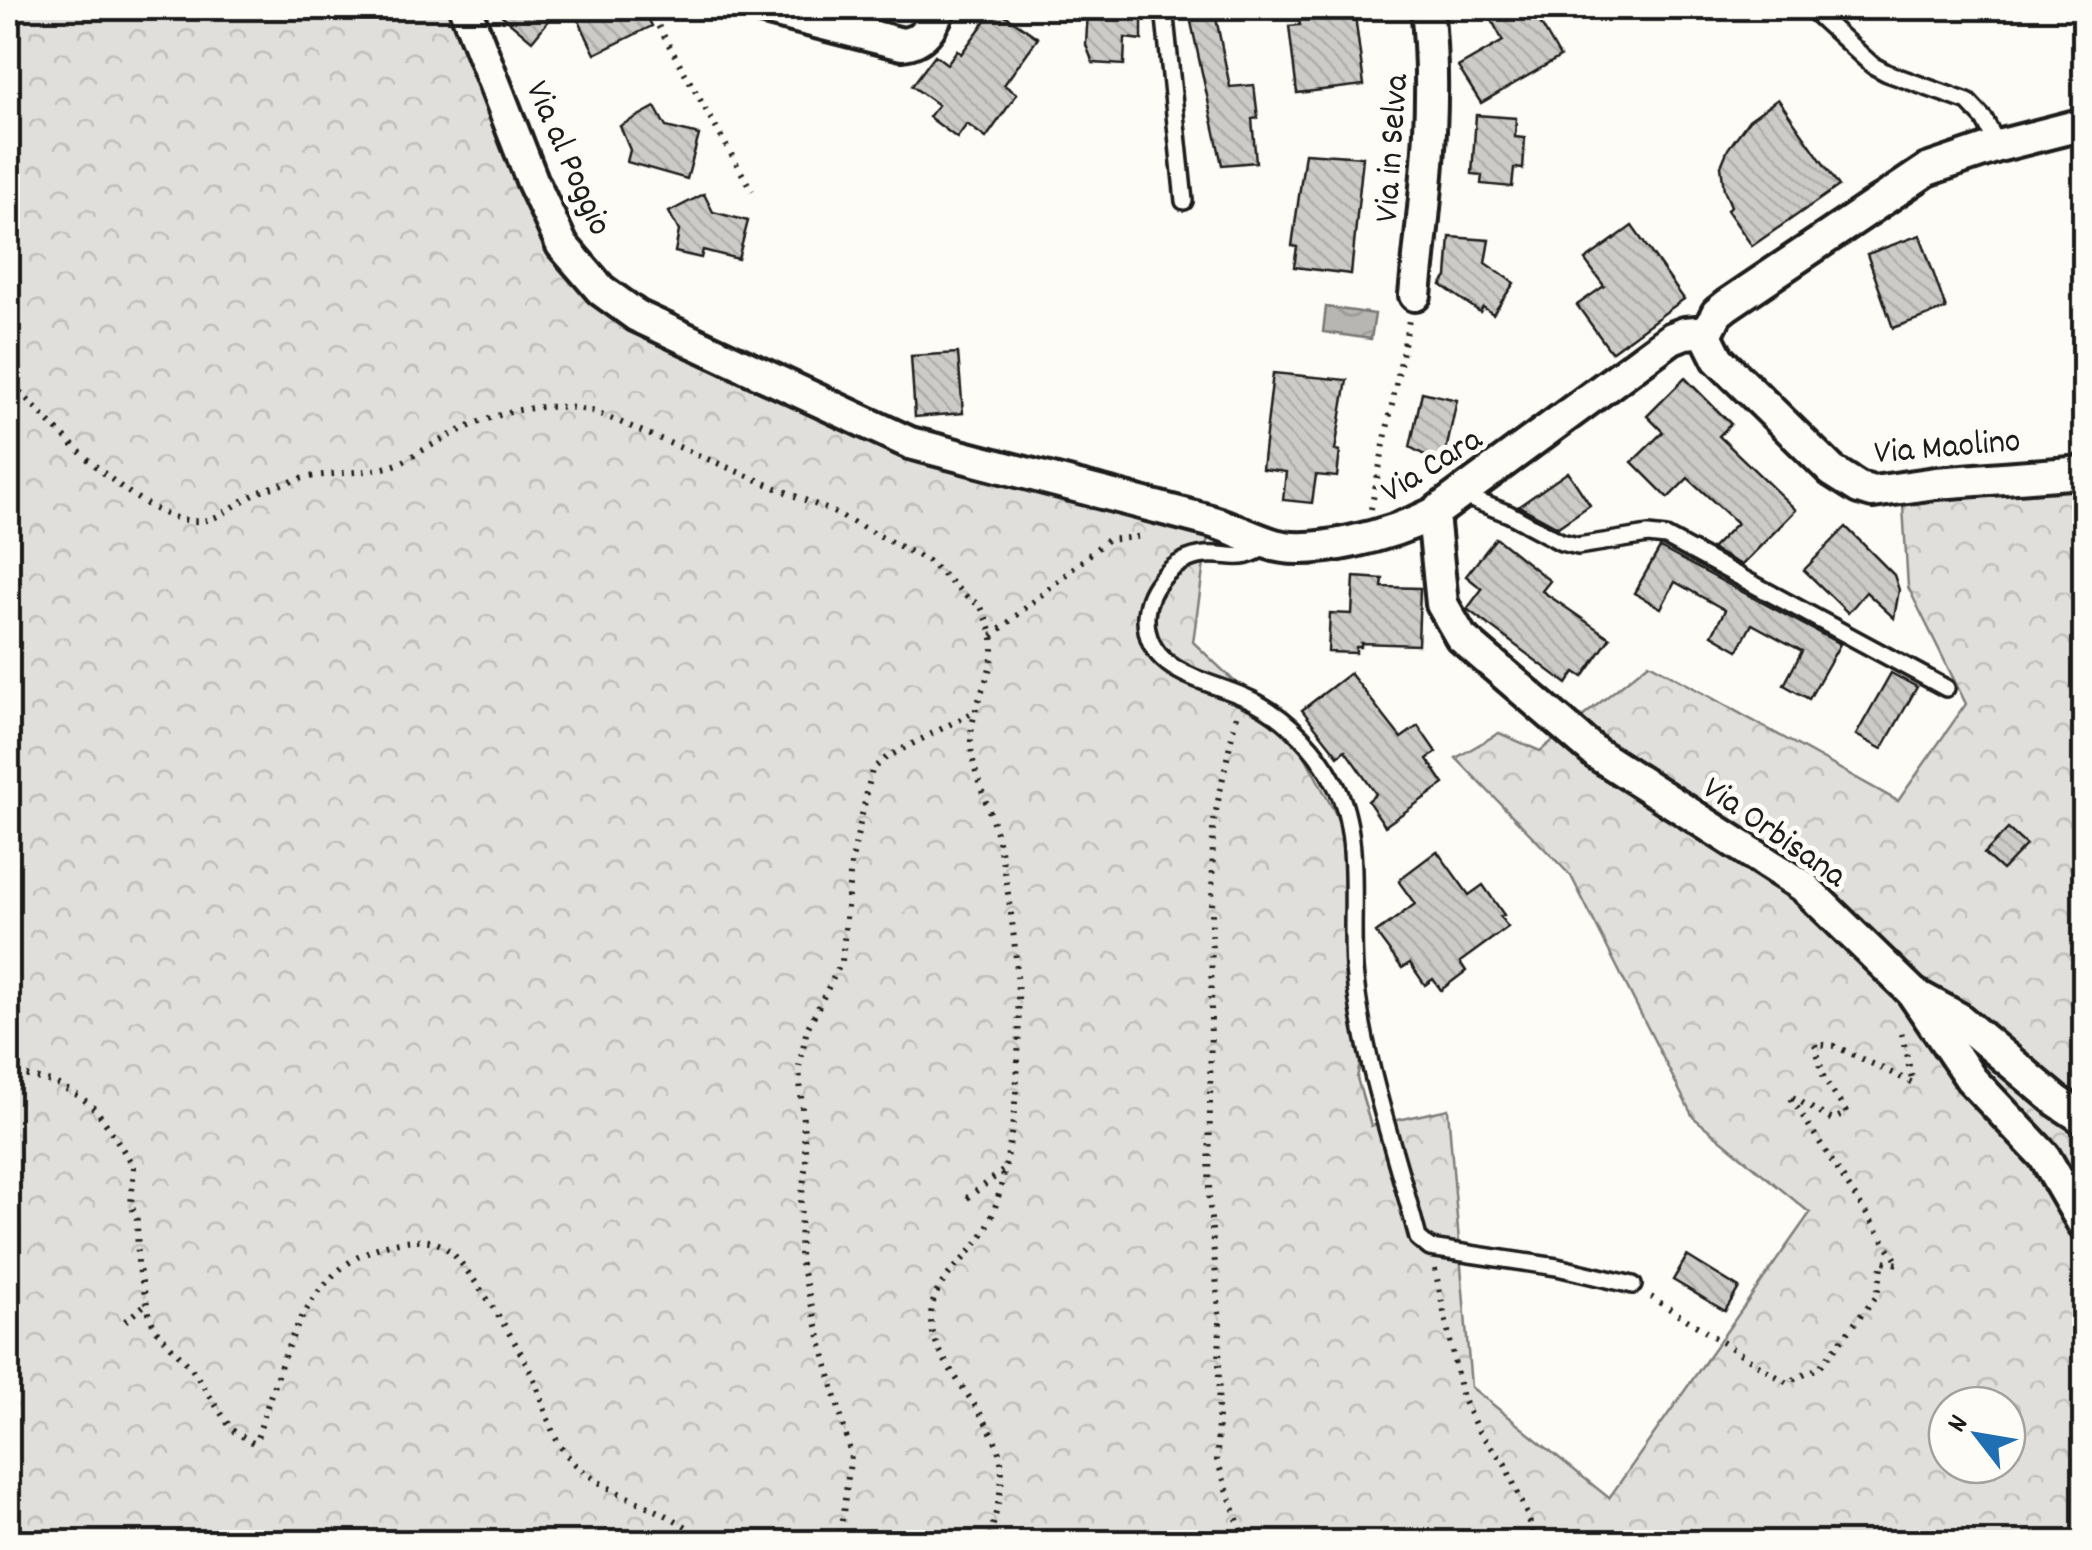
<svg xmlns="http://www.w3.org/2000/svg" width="2092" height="1550" viewBox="0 0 2092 1550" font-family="Dekko,sans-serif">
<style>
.forest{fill:url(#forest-crowns);stroke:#7e7e7c;stroke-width:2.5;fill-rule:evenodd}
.water{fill:url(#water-waves);stroke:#797876;stroke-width:2.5}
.building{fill:url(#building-back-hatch);stroke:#1c1c1c;stroke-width:2.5}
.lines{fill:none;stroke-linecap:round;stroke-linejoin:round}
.lane-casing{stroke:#1c1c1c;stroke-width:22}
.street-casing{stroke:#1c1c1c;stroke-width:38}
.path{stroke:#1c1c1c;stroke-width:6;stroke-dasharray:2.5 8;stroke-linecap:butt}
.lane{stroke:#fdfcf7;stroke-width:15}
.street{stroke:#fdfcf7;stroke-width:30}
.labels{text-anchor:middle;stroke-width:10;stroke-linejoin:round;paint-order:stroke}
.street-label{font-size:35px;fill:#1c1c1c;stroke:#fdfcf7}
</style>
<defs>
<pattern id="forest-crowns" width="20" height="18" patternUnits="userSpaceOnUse" patternTransform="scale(2.5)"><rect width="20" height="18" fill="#e0dfdb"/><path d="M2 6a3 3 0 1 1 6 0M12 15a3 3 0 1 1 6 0" fill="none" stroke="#c0bfbb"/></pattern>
<pattern id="water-waves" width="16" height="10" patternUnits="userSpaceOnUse" patternTransform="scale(2.5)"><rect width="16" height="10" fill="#b7b6b2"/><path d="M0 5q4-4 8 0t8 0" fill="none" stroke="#9d9c98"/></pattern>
<pattern id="building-back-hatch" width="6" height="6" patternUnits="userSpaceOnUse" patternTransform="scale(2.5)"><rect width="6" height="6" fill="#cccbc8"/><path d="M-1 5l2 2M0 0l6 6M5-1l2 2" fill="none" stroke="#afaeab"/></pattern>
</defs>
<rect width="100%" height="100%" fill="#fdfcf7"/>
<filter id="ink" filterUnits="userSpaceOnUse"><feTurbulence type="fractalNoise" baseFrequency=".01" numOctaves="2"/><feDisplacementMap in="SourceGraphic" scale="20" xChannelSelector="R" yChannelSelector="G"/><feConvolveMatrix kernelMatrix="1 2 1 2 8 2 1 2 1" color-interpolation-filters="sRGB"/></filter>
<g filter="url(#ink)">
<path class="forest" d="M8 8H465L501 95 601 290 910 443 1210 521 1193 642 1255 701 1289 726 1350 841 1365 1038 1357 1078 1371 1126 1448 1109 1471 1387 1609 1498 1810 1213 1693 1117 1571 876 1456 758 1499 733 1540 751 1649 663 1898 801 1966 704 1908 587 1902 490 2084 472V1542H8ZM1947 1405H2007V1465H1947Z"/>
<polygon class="water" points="1326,307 1375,314 1371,339 1323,332"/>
<g class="building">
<polygon points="493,8 559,8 532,41"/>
<polygon points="600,8 643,8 652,26 595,54 578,19"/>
<polygon points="995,8 1038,38 1004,85 1017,94 986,138 967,124 957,138 929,117 938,105 912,86 935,55 947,64 957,50 961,54"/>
<polygon points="1088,8 1136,8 1142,19 1142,40 1125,38 1124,65 1093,63 1086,45"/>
<polygon points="1188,8 1214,8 1230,87 1254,85 1258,118 1252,119 1256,162 1222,165"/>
<polygon points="1297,8 1354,8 1364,85 1297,93 1289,26 1300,25"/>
<polygon points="1485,8 1571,8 1541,24 1560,57 1481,103 1458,67 1503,41"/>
<polygon points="1778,99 1839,186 1752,246 1727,210 1731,206 1724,190 1721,166 1728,149 1749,120"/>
<polygon points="655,107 666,127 699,135 687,179 627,162 630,150 620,126"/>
<polygon points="1476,115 1516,118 1515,137 1525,138 1523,169 1514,168 1512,187 1481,184 1482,175 1472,174"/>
<polygon points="1305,153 1363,157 1351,274 1294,267 1297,247 1292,246"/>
<polygon points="704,194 713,212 748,221 738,259 703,250 701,258 675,252 679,231 669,212"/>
<polygon points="1632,226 1684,299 1611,352 1577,305 1604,286 1585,260"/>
<polygon points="1920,235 1946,309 1893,328 1867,254"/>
<polygon points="1450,237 1489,240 1485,263 1514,283 1493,314 1483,307 1480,312 1441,285 1447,277"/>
<polygon points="958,353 963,413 915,417 911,356"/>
<polygon points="1273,373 1347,380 1335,450 1340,451 1337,477 1316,475 1312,503 1283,500 1286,472 1262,469"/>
<polygon points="1685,378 1731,424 1719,436 1796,510 1742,565 1711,549 1737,523 1688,478 1668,498 1632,462 1663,432 1647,416"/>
<polygon points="1422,392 1457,400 1443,465 1410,447"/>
<polygon points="1568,472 1590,505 1558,527 1519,506"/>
<polygon points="1846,527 1894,575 1899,590 1894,618 1866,592 1848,613 1804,570"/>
<polygon points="1496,538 1550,581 1542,591 1610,638 1583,677 1575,672 1567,684 1467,609 1482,589 1466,576"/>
<polygon points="1660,548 1840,644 1809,699 1784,685 1802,651 1752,624 1738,650 1712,635 1725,610 1675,582 1661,608 1634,593"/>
<polygon points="1354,577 1383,579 1382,587 1420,588 1418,645 1361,643 1361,647 1356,647 1356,653 1328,652 1330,613 1352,614"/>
<polygon points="1350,673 1401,738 1418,726 1436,752 1427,759 1444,784 1385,826 1368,801 1376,794 1345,750 1338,756 1302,710"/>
<polygon points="1891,673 1917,687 1882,749 1856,735"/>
<polygon points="2008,829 2026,845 2002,870 1984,854"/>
<polygon points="1437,851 1469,895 1483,885 1504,915 1500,917 1508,927 1460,962 1466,971 1441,990 1433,979 1425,985 1410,963 1402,968 1376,933 1415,904 1399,882 1401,878"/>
<polygon points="1687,1256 1739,1288 1725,1311 1673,1280"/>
</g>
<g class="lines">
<defs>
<g id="lane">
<polyline points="1164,8 1184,201"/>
<polyline points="1810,8 1872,65 1887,73 1968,102 1984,119 1998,146"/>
<polyline points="1461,495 1509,514 1561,542 1578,546 1648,535 1666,537 1946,688"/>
<path d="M1269 544C1241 564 1234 553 1205 555 1174 558 1148 586 1146 616 1144 678 1217 680 1257 703 1290 721 1318 751 1335 784 1364 837 1348 920 1355 979 1365 1067 1396 1153 1418 1238L1430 1248 1557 1267 1633 1285"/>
</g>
<g id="street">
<path d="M465 8 532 180 562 245 601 290 637 316 910 443 1210 521C1230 527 1248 536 1268 543 1309 559 1395 533 1433 514L1672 338 1685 333 1708 331 1717 313 1727 305 1927 170 1998 146 2084 124"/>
<path d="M761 8 902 44C924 42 932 26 940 8"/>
<path d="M1415 295C1425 198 1438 104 1427 8"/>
<polyline points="1708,331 1708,339 1718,359 1832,471 1859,488 1873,492 1936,483 2084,472"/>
<polyline points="1433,514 1442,604 1461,637 1597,754 1803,886 1912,992 1971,1079 2044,1156 2084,1225"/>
<polyline points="1914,994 1958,1018 2057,1101 2084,1119"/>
</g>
</defs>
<use href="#lane" class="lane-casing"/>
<use href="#street" class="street-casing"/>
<g class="path">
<polyline points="648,8 752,191"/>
<path d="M8 375 16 388C53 425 153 538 210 519 224 515 237 503 250 497 266 488 283 484 300 479 330 471 378 475 404 461 466 425 522 394 596 412L831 511 928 561 969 599 980 605C985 616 992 629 993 641 995 676 970 704 971 743 972 775 990 806 997 837 1021 939 1027 1065 1005 1168 1000 1192 994 1218 980 1239 961 1266 930 1282 931 1320 932 1364 993 1412 1001 1461 1005 1487 994 1517 989 1542"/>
<polyline points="1371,509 1409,320"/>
<polyline points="992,636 1107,540 1146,536"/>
<polyline points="1236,716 1213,825 1209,1196 1220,1322 1217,1460 1245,1542"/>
<path d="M8 1067 16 1073 55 1083 81 1097 96 1110 109 1128 134 1167 131 1204 137 1220 138 1264 150 1317 155 1329 192 1369 232 1430 253 1443 257 1438C283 1359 304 1260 399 1242 421 1238 439 1239 455 1256 480 1285 517 1342 533 1377 543 1399 548 1427 561 1447 595 1498 665 1502 705 1542"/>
<polyline points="967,1198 1004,1170"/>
<polyline points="1435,1269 1462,1398 1479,1432 1505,1464 1529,1519 1534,1542"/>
<polyline points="1651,1297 1787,1383 1820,1367 1877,1295 1883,1261 1899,1264 1789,1095 1832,1120 1847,1113 1824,1079 1815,1044 1835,1046 1913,1083 1901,1032"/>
<polyline points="125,1321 147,1303"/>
<polyline points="839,1542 851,1455 800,1261 801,1202 806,1162 799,1067 807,1029 842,961 851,864 872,770 887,757 972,713"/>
</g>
<use href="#lane" class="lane"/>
<use href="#street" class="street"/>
</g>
</g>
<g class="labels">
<g class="street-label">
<text transform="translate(1389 148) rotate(-86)" y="12">Via in Selva</text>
<text transform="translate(571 157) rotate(66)" y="12">Via al Poggio</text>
<text transform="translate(1947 444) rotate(-5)" y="12">Via Maolino</text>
<text transform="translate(1430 463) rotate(-32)" y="12">Via Cara</text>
<text transform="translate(1776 830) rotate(35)" y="12">Via Orbisana</text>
</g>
</g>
<rect width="2092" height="1550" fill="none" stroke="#fdfcf7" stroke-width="40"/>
<rect x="20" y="20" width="2052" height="1510" fill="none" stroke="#1c1c1c" stroke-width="4" filter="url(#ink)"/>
<g transform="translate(1977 1435) rotate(301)"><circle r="48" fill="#fdfcf7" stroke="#a3a29f" stroke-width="2.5"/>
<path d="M0-8L18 38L0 25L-18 38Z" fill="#1f6fb2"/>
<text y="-15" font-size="28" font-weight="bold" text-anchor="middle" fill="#1c1c1c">N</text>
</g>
</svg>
